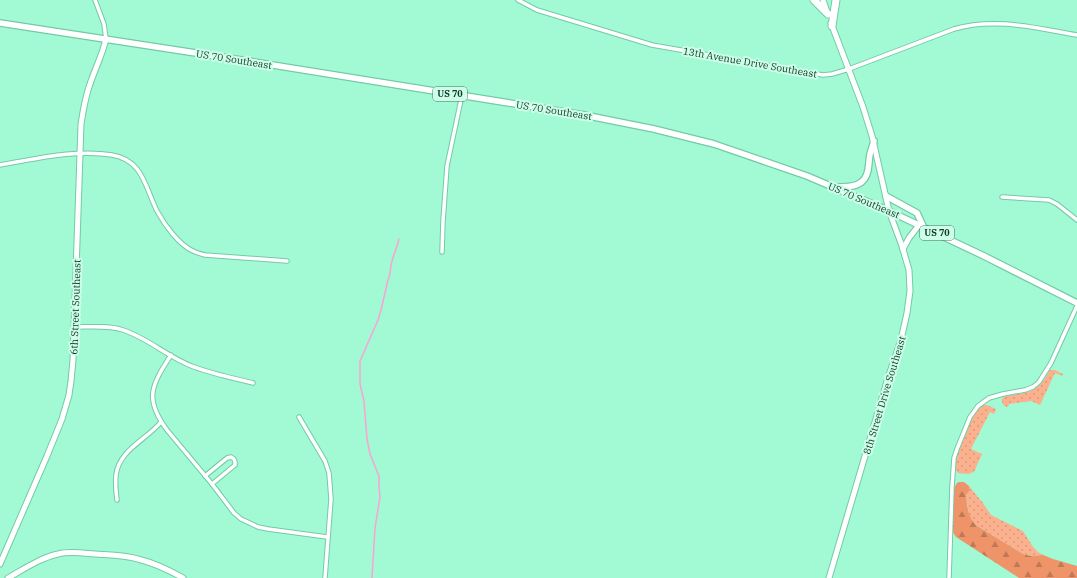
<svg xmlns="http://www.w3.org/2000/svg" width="1077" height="578" viewBox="0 0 1077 578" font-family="'IBM Plex Serif',serif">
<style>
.grass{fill:url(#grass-dots)}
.forest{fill:url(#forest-firs)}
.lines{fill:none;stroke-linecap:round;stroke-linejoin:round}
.stream{stroke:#fda1d4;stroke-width:1.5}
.street-casing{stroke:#74caa7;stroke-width:5.5}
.secondary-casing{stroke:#74caa7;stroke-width:7}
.primary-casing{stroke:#74caa7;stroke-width:8}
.highway-casing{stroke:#74caa7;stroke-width:9}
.street{stroke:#fff;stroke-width:3.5}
.secondary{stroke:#fff;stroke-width:5}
.primary{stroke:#fff;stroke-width:5.5}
.highway{stroke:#fff;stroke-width:7}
.labels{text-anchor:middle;stroke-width:4;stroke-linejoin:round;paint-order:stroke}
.shield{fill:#cdffe8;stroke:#4a7362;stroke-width:1}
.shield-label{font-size:9px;font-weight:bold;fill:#123729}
.street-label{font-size:10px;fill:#123729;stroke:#cdffe8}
</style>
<defs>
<pattern id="grass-dots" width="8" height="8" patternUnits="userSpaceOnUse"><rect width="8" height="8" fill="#fcb18e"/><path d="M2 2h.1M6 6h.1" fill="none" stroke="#d7997a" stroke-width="1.8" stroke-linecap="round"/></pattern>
<pattern id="forest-firs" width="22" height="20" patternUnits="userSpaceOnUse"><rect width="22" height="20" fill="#ef9368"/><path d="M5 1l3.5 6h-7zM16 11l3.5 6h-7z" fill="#c07956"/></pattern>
</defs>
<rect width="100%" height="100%" fill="#a2fad5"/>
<g class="grass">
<path d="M1050 370H1055L1063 374 1062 376 1055 373 1040 405 1031 401 1009 404 1008 407C1004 406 1001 404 1002 398 1007 395 1012 395 1018 394 1037 391 1040 386 1050 370Z"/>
<path d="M984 405H987L996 409 994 414 990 412 971 449 982 454 974 472 968 474 958 473C957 471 955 470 955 467 954 456 971 415 979 408 981 406 982 406 984 405Z"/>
<path d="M969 486 983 503 991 515 1023 531 1033 547 1038 552 1043 555 1030 556 1023 554 977 526C970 520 968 512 967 502 967 501 966 497 966 496 967 492 969 490 969 486Z"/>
</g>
<path class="forest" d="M959 482H964L969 486V491L966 495C967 506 968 518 977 526L1023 554 1030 556 1043 555 1053 559 1077 566V578H1019L956 537 952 531 954 488 957 483Z"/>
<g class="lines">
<path class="stream" d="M372 578 375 528 380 497 379 487V476L370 454 367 439 364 401 360 384V361L378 320 381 310 388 280C391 274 390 267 392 261 394 253 397 248 399 239"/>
<defs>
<g id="street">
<polyline points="95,0 104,24 106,39"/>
<path d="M518 0 537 10 652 45 823 75 832 74 849 69 954 29C995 17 1036 28 1077 35"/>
<path d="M0 165C36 159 76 149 112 155 143 160 145 187 157 211 164 224 179 245 193 251 197 253 201 254 205 255L287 261"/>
<polyline points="1002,197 1049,200 1057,204 1077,220"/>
<polyline points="442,252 443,221 447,166 462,95"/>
<path d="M74 327C90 327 108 325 123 330 148 338 169 358 194 367 213 374 233 378 253 383"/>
<path d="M171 355C151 386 144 399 167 430L212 484 234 513 241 519 258 527 268 529 327 537"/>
<polyline points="299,417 325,461 329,473 331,499 325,578"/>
<polyline points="205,476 227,458 231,457 234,459 235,462 235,465 212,484"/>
<path d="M117 500C116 492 115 483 116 475 119 450 146 440 161 422"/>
<polyline points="949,578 952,487 954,458 957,449 970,417 978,406 989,398 1003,394 1025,390 1033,387 1039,382 1051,363 1077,306"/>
</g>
<g id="secondary">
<polyline points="823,0 827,12"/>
<polyline points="903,249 909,238 919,225"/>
<path d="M0 564 47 456 62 419 69 395 71 381 73 360 81 124C83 111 85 99 89 87 94 71 102 56 106 39"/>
<path d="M8 578C24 569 40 558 58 554 70 551 82 553 95 554 109 555 124 555 138 559 154 563 169 570 183 578"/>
<polyline points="829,578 888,378 901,340 907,313 910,291 909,270 902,246 889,211 872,136 863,107 831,23"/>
</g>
<g id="primary">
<polyline points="0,23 248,61 584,115 654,129 714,144 807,176 889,211 984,256 1077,303"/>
<path d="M834 187C849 187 865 188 868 170 869 165 869 159 870 154 871 150 873 145 874 141"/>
<polyline points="886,196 917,213 923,226"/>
</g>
<g id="highway">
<polyline points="814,0 828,14"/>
<polyline points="832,26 836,0"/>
</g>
</defs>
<use href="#street" class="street-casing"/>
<use href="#secondary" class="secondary-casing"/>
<use href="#primary" class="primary-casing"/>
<use href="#highway" class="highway-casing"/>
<use href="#street" class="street"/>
<use href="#secondary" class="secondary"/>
<use href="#primary" class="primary"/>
<use href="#highway" class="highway"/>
</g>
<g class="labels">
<g class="shield">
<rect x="433" y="87" width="34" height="14" rx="3"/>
<rect x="920" y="226" width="34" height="14" rx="3"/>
</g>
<g class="shield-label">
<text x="450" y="97">US 70</text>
<text x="937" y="236">US 70</text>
</g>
<g class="street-label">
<text transform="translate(234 59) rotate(9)" y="4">US 70 Southeast</text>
<text transform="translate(750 62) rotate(10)" y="4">13th Avenue Drive Southeast</text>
<text transform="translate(554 110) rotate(9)" y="4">US 70 Southeast</text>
<text transform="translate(864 200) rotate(23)" y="4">US 70 Southeast</text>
<text transform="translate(75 307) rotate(-88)" y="4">6th Street Southeast</text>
<text transform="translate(884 395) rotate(-73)" y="4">8th Street Drive Southeast</text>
</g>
</g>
</svg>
